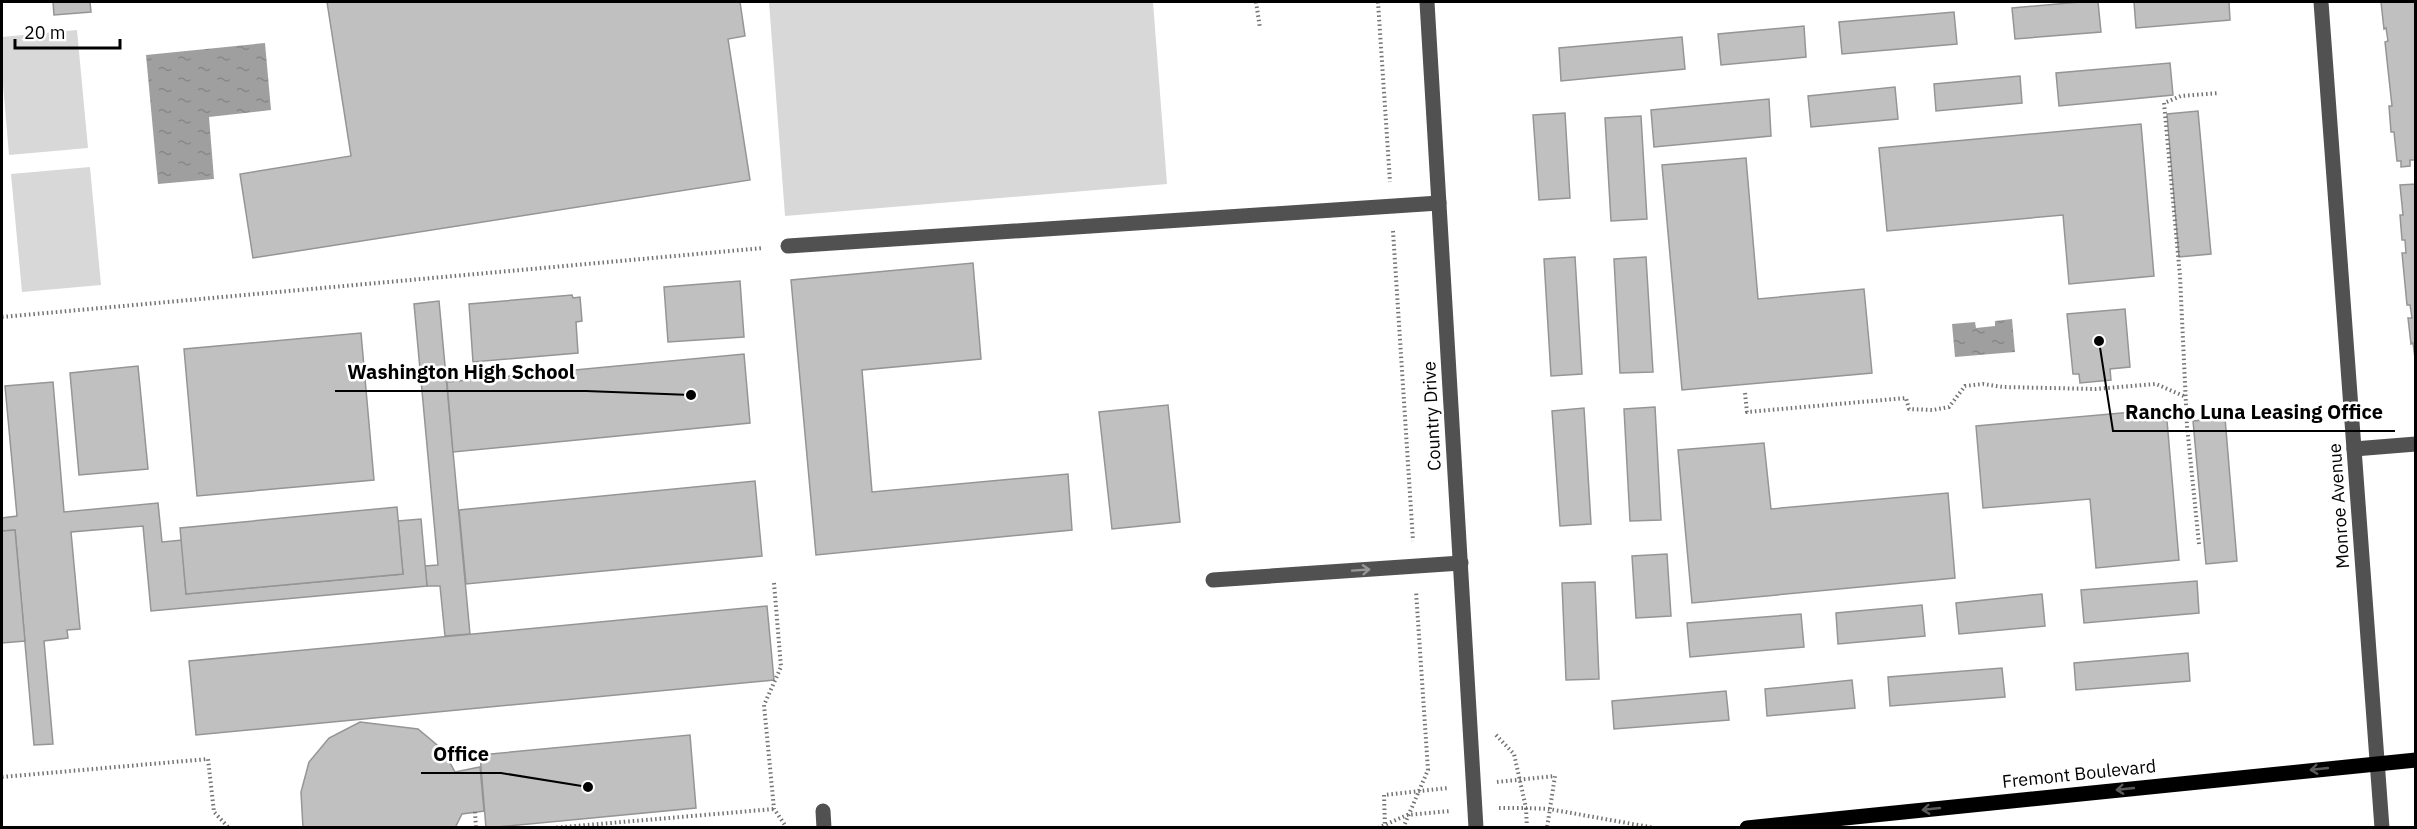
<svg xmlns="http://www.w3.org/2000/svg" width="2417" height="829" viewBox="0 0 2417 829" font-family="'IBM Plex Sans',sans-serif">
<style>
.green{fill:#d8d8d8}
.water{fill:url(#water-ripples)}
.building{fill:#c0c0c0;stroke:#959595;stroke-width:1.5}
.lines{fill:none;stroke-linecap:round;stroke-linejoin:round}
.path{stroke:#737373;stroke-width:4;stroke-dasharray:1.5 3;stroke-linecap:butt}
.minor{stroke:#515151;stroke-width:15}
.major{stroke:#000;stroke-width:15}
.oneway{stroke:#979797}
.oneway2{stroke:#595959}
.labels{text-anchor:middle;stroke-width:5;stroke-linejoin:round;paint-order:stroke}
.street-label{font-size:18px;fill:#000;stroke:#fff}
.leader{fill:none;stroke:#000;stroke-width:2}
.callout-dot{fill:#000;stroke:#fff;stroke-width:2}
.callout-label{font-size:20px;text-anchor:middle;font-weight:bold;fill:#000;stroke:#fff;stroke-width:5;stroke-linejoin:round;paint-order:stroke}
</style>
<defs>
<pattern id="water-ripples" width="26" height="14" patternUnits="userSpaceOnUse" patternTransform="scale(1.5)"><rect width="26" height="14" fill="#9f9f9f"/><path d="M2 4q2-2 4 0t4 0M15 11q2-2 4 0t4 0" fill="none" stroke="#878787"/></pattern>
</defs>
<rect width="100%" height="100%" fill="#fff"/>
<g class="green">
<polygon points="769,2 1153,2 1167,184 785,216"/>
<polygon points="77,30 88,148 9,155 2,72 2,37"/>
<polygon points="90,167 101,285 22,292 11,174"/>
</g>
<g class="water">
<polygon points="265,43 271,110 209,117 214,179 158,184 146,55"/>
<polygon points="2012,319 2015,352 1955,357 1952,324 1975,322 1976,328 1995,326 1995,321"/>
</g>
<g class="building">
<polygon points="53,2 90,2 91,12 54,15"/>
<polygon points="327,2 740,2 745,36 728,39 750,180 253,258 240,174 351,156"/>
<polygon points="2080,2 2098,2 2101,32 2015,39 2012,8"/>
<polygon points="2134,2 2229,2 2230,20 2136,28"/>
<polygon points="2381,2 2416,2 2416,160 2410,160 2410,166 2401,167 2401,161 2397,161 2394,132 2391,132 2389,106 2392,106 2385,42 2388,41 2386,28 2384,29"/>
<polygon points="1954,12 1957,44 1842,54 1839,22"/>
<polygon points="1804,26 1806,57 1721,65 1718,34"/>
<polygon points="1682,37 1685,69 1561,81 1559,48"/>
<polygon points="2170,63 2173,95 2059,106 2056,73"/>
<polygon points="2020,76 2022,103 1936,111 1934,84"/>
<polygon points="1895,87 1898,119 1811,127 1808,96"/>
<polygon points="1769,99 1771,136 1654,147 1651,110"/>
<polygon points="2198,111 2211,254 2179,257 2167,114"/>
<polygon points="1565,113 1570,198 1539,200 1533,115"/>
<polygon points="1641,116 1647,219 1611,221 1605,118"/>
<polygon points="2141,124 2154,276 2069,284 2063,215 1887,231 1879,148"/>
<polygon points="1746,158 1758,299 1864,289 1872,373 1682,390 1662,165"/>
<polygon points="2416,184 2416,366 2413,343 2411,344 2408,318 2412,318 2410,305 2407,305 2402,253 2406,253 2405,240 2402,240 2400,215 2403,215 2400,185"/>
<polygon points="1575,257 1582,374 1551,376 1544,259"/>
<polygon points="1646,257 1653,372 1620,373 1614,259"/>
<polygon points="973,263 981,359 862,370 872,492 1068,474 1072,530 816,555 791,280"/>
<polygon points="740,281 744,337 668,342 664,287"/>
<polygon points="572,295 573,298 580,297 582,321 576,322 578,353 473,362 469,304"/>
<polygon points="439,301 470,634 445,636 440,586 427,586 425,566 438,565 414,304"/>
<polygon points="2125,309 2130,367 2110,369 2111,380 2080,383 2079,374 2073,374 2067,314"/>
<polygon points="361,333 374,480 197,496 184,349"/>
<polygon points="744,354 750,423 453,452 447,382"/>
<polygon points="138,366 148,469 79,475 70,373"/>
<polygon points="53,382 64,512 158,503 162,542 182,540 186,594 403,574 398,521 421,519 427,586 151,611 143,526 71,532 80,629 67,630 68,638 44,641 53,744 34,745 15,530 2,531 2,518 17,516 5,386"/>
<polygon points="1168,405 1180,522 1112,529 1099,412"/>
<polygon points="1655,407 1661,520 1630,521 1624,409"/>
<polygon points="1584,408 1591,524 1560,526 1552,411"/>
<polygon points="2166,409 2179,560 2096,568 2090,499 1983,508 1976,426"/>
<polygon points="2225,418 2237,561 2206,564 2193,421"/>
<polygon points="1764,443 1771,509 1948,493 1955,578 1692,603 1678,450"/>
<polygon points="755,481 762,556 466,584 459,510"/>
<polygon points="397,507 403,574 186,594 180,528"/>
<polygon points="15,530 25,641 2,643 2,531"/>
<polygon points="1667,554 1671,616 1636,618 1632,556"/>
<polygon points="2197,581 2199,613 2084,623 2081,590"/>
<polygon points="1595,582 1599,679 1566,680 1562,583"/>
<polygon points="2042,594 2045,626 1959,634 1956,603"/>
<polygon points="1922,605 1925,636 1838,644 1836,613"/>
<polygon points="767,606 774,680 196,735 189,661"/>
<polygon points="1801,614 1804,647 1690,657 1687,623"/>
<polygon points="2188,653 2190,681 2076,690 2074,663"/>
<polygon points="2002,668 2005,697 1890,706 1888,677"/>
<polygon points="1852,680 1855,708 1767,716 1765,689"/>
<polygon points="1726,691 1729,720 1614,729 1612,701"/>
<polygon points="360,722 418,729 443,750 455,772 480,767 484,811 462,814 455,828 303,828 301,792 309,762 329,738"/>
<polygon points="690,735 696,808 486,828 480,755"/>
</g>
<g class="lines">
<g class="path">
<polyline points="1256,2 1260,28"/>
<polyline points="1378,2 1390,182"/>
<polyline points="1393,231 1413,541"/>
<polyline points="2,317 763,248"/>
<polyline points="1745,393 1747,412 1906,398 1909,409 1933,410 1949,407 1965,386 1983,384 2003,387 2095,389 2156,384 2186,397"/>
<polyline points="2199,544 2187,426 2180,276 2164,103 2181,96 2219,93"/>
<polyline points="774,583 781,667 764,705 774,809 787,828"/>
<polyline points="1496,735 1514,754 1526,808 1549,809 1655,828"/>
<polyline points="2,777 208,759 214,812 229,828"/>
<polyline points="1497,782 1555,776 1547,828"/>
<polyline points="1499,808 1526,808 1527,828"/>
<polyline points="475,812 476,828"/>
<polyline points="552,828 774,809"/>
<polyline points="1378,828 1407,815 1450,811"/>
<polyline points="1385,828 1384,795 1448,788"/>
<polyline points="1403,828 1428,770 1416,591"/>
</g>
<g class="minor">
<polyline points="1427,2 1476,828"/>
<polyline points="2321,2 2382,828"/>
<polyline points="788,246 1439,203"/>
<polyline points="2354,449 2416,444"/>
<polyline points="1213,580 1461,563"/>
<polyline points="823,811 824,828"/>
</g>
<polyline class="major" points="1747,828 2416,760"/>
</g>
<defs><path id="oneway-shaft" d="M-6 0H5M1.5-3L5.5 0L1.5 3" fill="none" stroke-width="1.6" stroke-linecap="round" stroke-linejoin="round" transform="scale(1.5)"/></defs>
<use class="oneway" href="#oneway-shaft" transform="translate(1361 570) rotate(-4)"/>
<g class="oneway2">
<use href="#oneway-shaft" transform="translate(2319 769) rotate(174)"/>
<use href="#oneway-shaft" transform="translate(2125 789) rotate(174)"/>
<use href="#oneway-shaft" transform="translate(1931 809) rotate(174)"/>
</g>
<g class="labels">
<g class="street-label">
<text transform="translate(1432 416) rotate(-93)" y="6">Country Drive</text>
<text transform="translate(2339 506) rotate(-94)" y="6">Monroe Avenue</text>
<text transform="translate(2079 774) rotate(-6)" y="6">Fremont Boulevard</text>
</g>
</g>
<path class="leader" d="M691 395L586 391H335M2099 341L2113 431H2395M588 787L501 773H421"/>
<g class="callout-dot">
<circle cx="691" cy="395" r="6"/>
<circle cx="2099" cy="341" r="6"/>
<circle cx="588" cy="787" r="6"/>
</g>
<g class="callout-label">
<text x="461" y="379">Washington High School</text>
<text x="2254" y="419">Rancho Luna Leasing Office</text>
<text x="461" y="761">Office</text>
</g>
<rect width="2417" height="829" fill="none" stroke="#000000" stroke-width="6"/>
<path d="M15 39v9h105v-9" fill="none" stroke="#000000" stroke-width="3"/>
<text x="24" y="39" font-size="18" fill="#000000" stroke="#ffffff" stroke-width="4.5" paint-order="stroke">20 m</text>
</svg>
